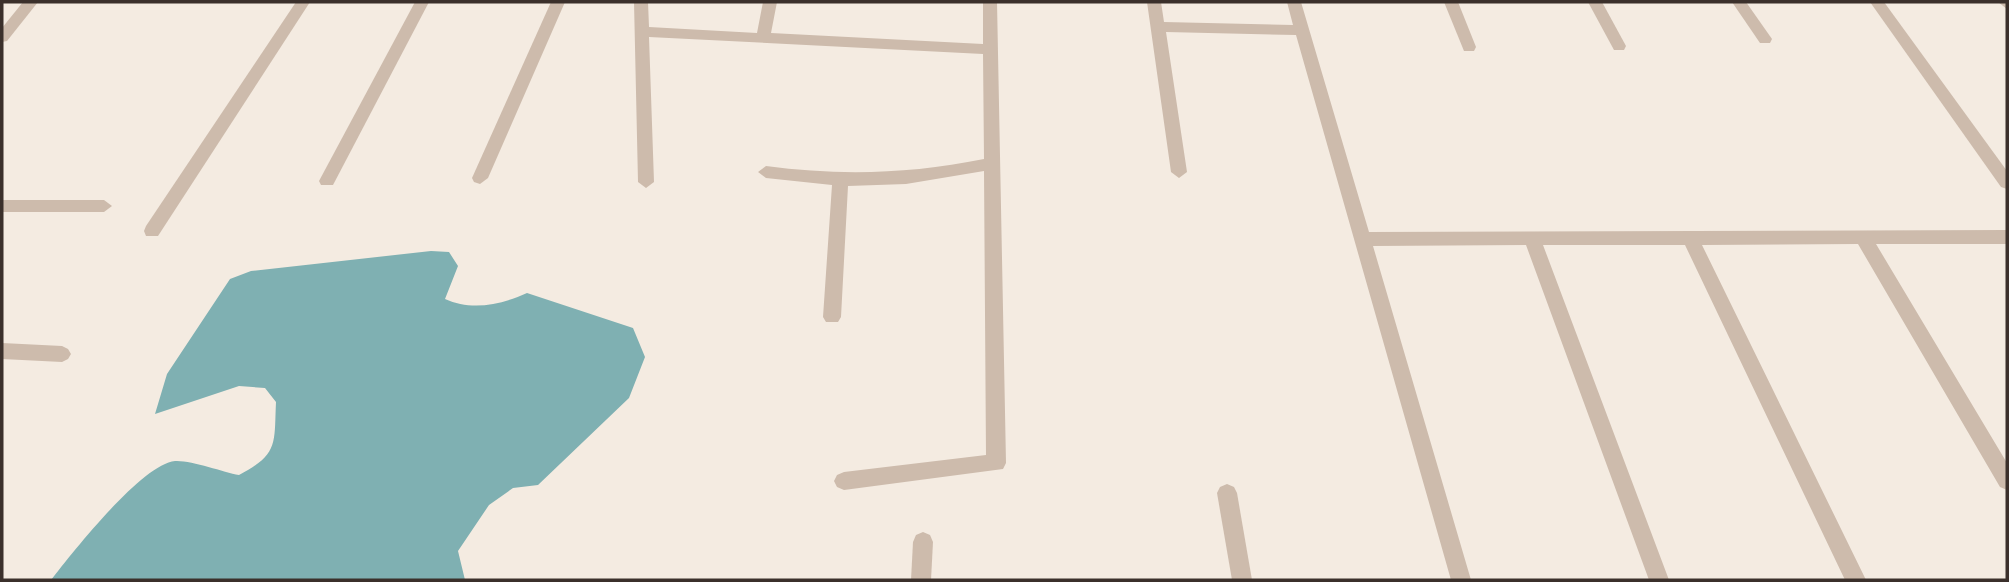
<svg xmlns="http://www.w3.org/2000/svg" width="2009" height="582" viewBox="0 0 2009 582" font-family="Roboto,sans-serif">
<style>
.water{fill:#7fb0b2}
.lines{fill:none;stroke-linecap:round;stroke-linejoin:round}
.street{fill:#cdbbac;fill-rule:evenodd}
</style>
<rect width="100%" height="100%" fill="#f4ebe1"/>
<path class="water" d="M431 251 449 252 458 266 445 299C471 311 501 305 527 293L633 328 645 357 629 398 538 485 513 488 489 505 458 551 465 580H51C72 553 142 464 175 461 191 460 223 472 239 475 279 454 274 444 276 402L265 388 239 386 155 414 167 374 230 279 251 271Z"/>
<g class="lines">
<g class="street">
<polygon points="23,2 38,2 7,41 2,42 2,28"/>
<polygon points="296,2 310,2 158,236 146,236 144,231 146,226"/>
<polygon points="415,2 429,2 333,185 321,185 319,181"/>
<polygon points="551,2 565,2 488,178 480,184 474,182 472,178"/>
<path d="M634 2H648L649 27 757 33 763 2H777L771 33 983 44V2H997L1006 463 1003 469 844 490 837 487 834 481 837 475 844 472 986 455 984 171 906 184 848 186 841 317 838 322H826L823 317 832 185 766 178 758 172 766 166C840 176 910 174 984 159L983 54 649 37 654 182 646 188 638 182Z"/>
<polygon points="1147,2 1161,2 1164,22 1293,25 1287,2 1301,2 1369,232 2007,230 2007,244 1876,244 2007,463 2007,490 2000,487 1858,244 1702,245 1866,580 1845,580 1685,245 1543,245 1669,580 1649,580 1526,245 1373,246 1471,580 1451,580 1296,35 1166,32 1187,172 1179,178 1171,172"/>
<polygon points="1444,2 1458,2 1476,47 1474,51 1464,51"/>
<polygon points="1588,2 1602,2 1626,46 1624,50 1614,50"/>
<polygon points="1732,2 1746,2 1772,39 1770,43 1760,43"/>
<polygon points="1870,2 1884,2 2007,171 2007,189 2001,187"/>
<polygon points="1998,2 2007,2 2007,9"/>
<polygon points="2,200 104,200 112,206 104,212 2,212"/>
<polygon points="2,343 62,346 68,349 71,354 68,359 62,362 2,359"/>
<polygon points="1227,484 1234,487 1237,493 1252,580 1232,580 1217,493 1220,487"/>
<polygon points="923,532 930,535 933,542 931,580 911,580 913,542 916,535"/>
</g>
</g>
<rect width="2009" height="582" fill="none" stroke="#3b302b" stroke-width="7"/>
</svg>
